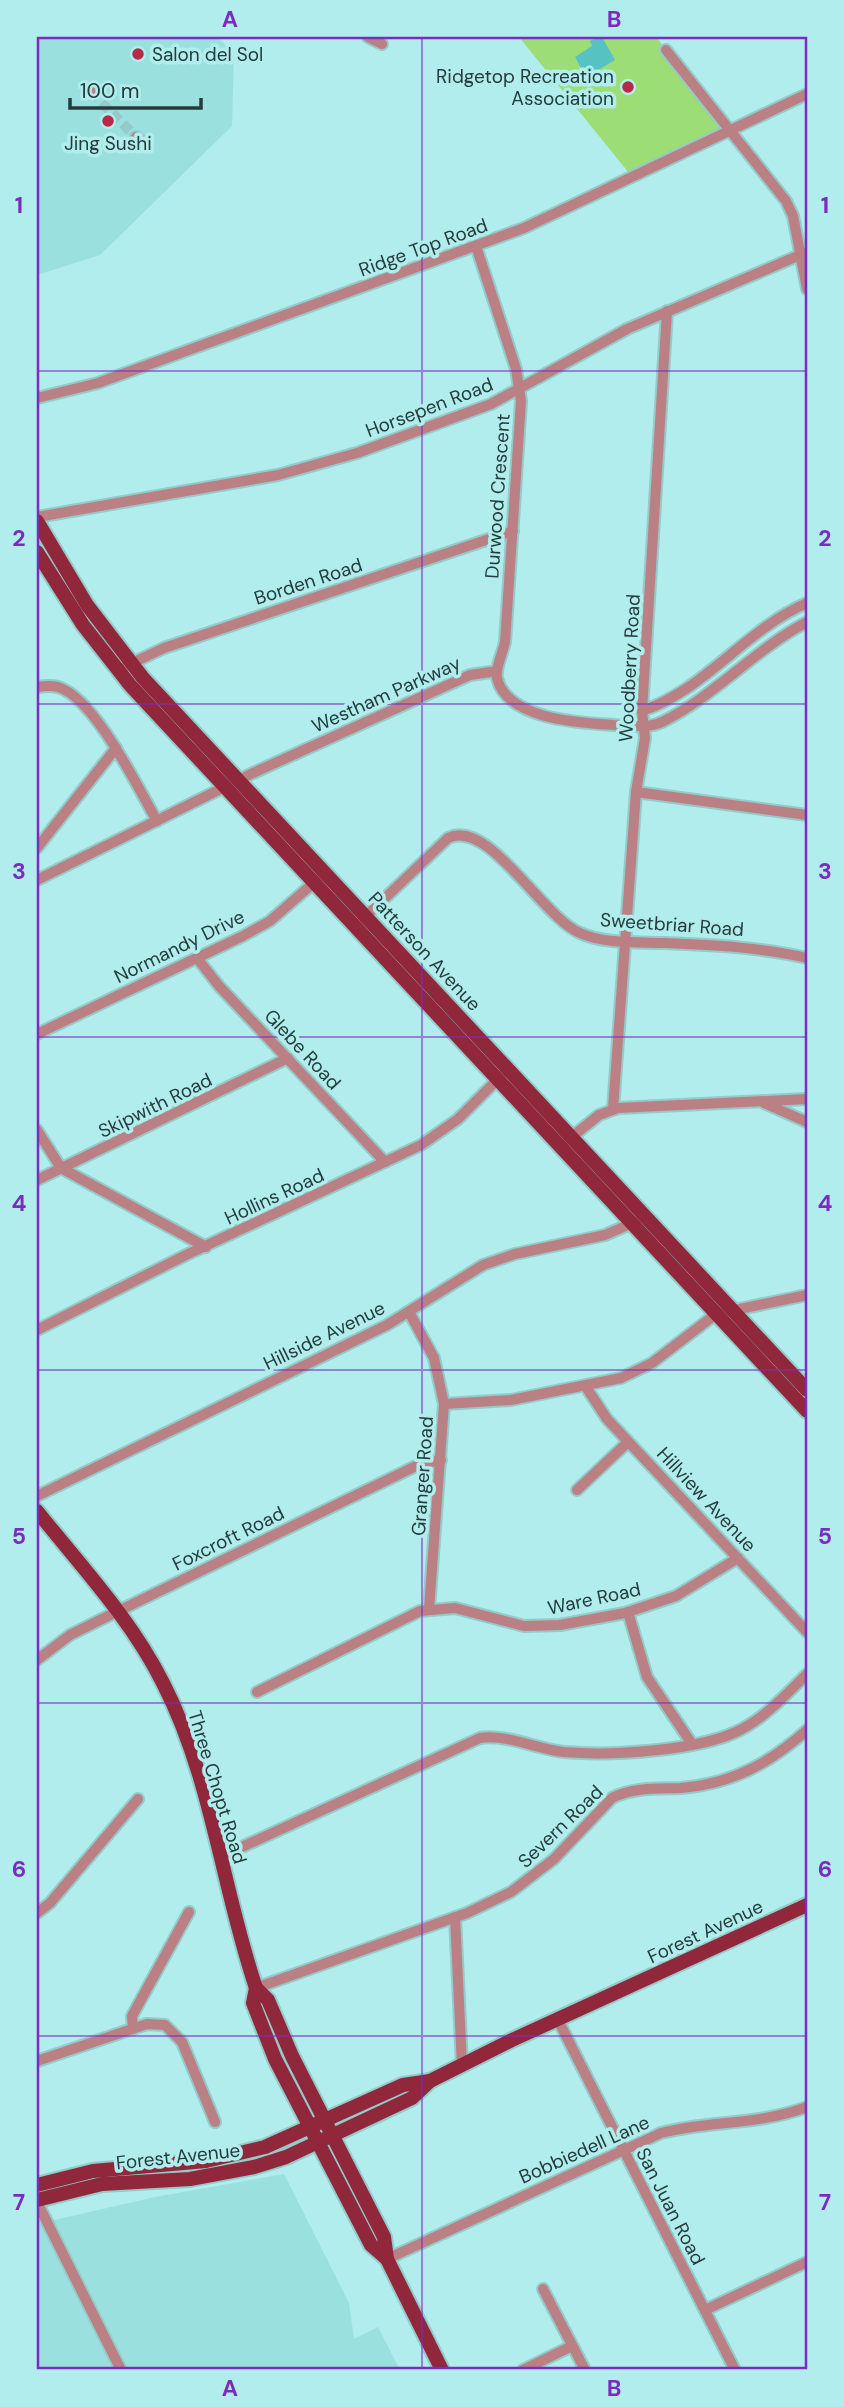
<svg xmlns="http://www.w3.org/2000/svg" width="844" height="2407" viewBox="0 0 844 2407" font-family="'DM Sans',sans-serif">
<style>
.built{fill:#9ae0df}
.pitch{fill:#9ddd75}
.water{fill:#56c3c2}
.lines{fill:none;stroke-linecap:round;stroke-linejoin:round}
.minor-tunnel{stroke:#94cac9;stroke-width:10;stroke-dasharray:10 5;stroke-linecap:butt}
.minor-casing{stroke:#94cac9;stroke-width:14}
.major-casing{stroke:#94cac9;stroke-width:18}
.minor{stroke:#bb8084;stroke-width:10}
.major{stroke:#90273a;stroke-width:14}
.grid{fill:none;stroke:#7b2cbf;stroke-width:2;stroke-opacity:0.55}
.poi-dot{fill:#b92847;stroke:#b0edec;stroke-width:2.5}
.labels{text-anchor:middle;stroke-width:7;stroke-linejoin:round;paint-order:stroke}
.poi-label{font-size:19px;fill:#243c3c;stroke:#b0edec;text-anchor:start}
.street-label{font-size:19px;fill:#243c3c;stroke:#b0edec}
.neatline{fill:none;stroke:#7b2cbf;stroke-width:2.5}
.grid-label{font-size:23px;text-anchor:middle;font-weight:bold;fill:#7b2cbf}
</style>
<rect width="100%" height="100%" fill="#b0edec"/>
<g class="built">
<polygon points="37,37 217,37 234,53 232,126 100,255 37,275"/>
<polygon points="284,2174 349,2303 354,2339 378,2327 400,2370 37,2370 37,2224 155,2197"/>
</g>
<polygon class="pitch" points="519,37 656,37 732,131 633,178"/>
<polygon class="water" points="598,37 602,37 615,60 586,77 575,57 592,46 590,41"/>
<g class="lines">
<polyline class="minor-tunnel" points="91,92 136,137"/>
<defs>
<g id="minor">
<polyline points="368,37 382,44"/>
<polyline points="666,50 786,201 793,216 807,289"/>
<polyline points="88,89 91,92"/>
<polyline points="136,137 142,142"/>
<path d="M476 246 516 369 521 401 505 642C503 652 495 668 497 678 507 720 581 723 614 725 629 725 648 729 662 722 715 696 755 649 807 622"/>
<polyline points="37,398 98,383 524,228 807,94"/>
<polyline points="37,517 278,475 357,453 491,404 627,329 807,252"/>
<polyline points="126,666 164,648 513,531"/>
<path d="M37 687C44 686 51 685 58 687 95 698 138 788 157 821"/>
<path d="M642 711C705 690 746 629 807 603"/>
<polyline points="636,792 807,815"/>
<polyline points="37,848 116,748"/>
<polyline points="37,880 253,773 470,675 497,671"/>
<path d="M362 920 448 838C489 818 541 916 580 933 604 944 638 942 664 943 713 945 760 947 807 958"/>
<polyline points="197,958 219,986 385,1162"/>
<polyline points="37,1034 243,936 270,921 318,879"/>
<polyline points="764,1103 807,1122"/>
<polyline points="613,1109 636,792 645,738 642,711 667,311"/>
<polyline points="37,1130 61,1168 206,1247"/>
<polyline points="568,1140 599,1115 618,1108 807,1099"/>
<polyline points="37,1180 288,1058"/>
<polyline points="409,1312 434,1358 444,1404 429,1609"/>
<polyline points="37,1330 186,1255 421,1145 458,1119 501,1076"/>
<polyline points="586,1387 607,1419 807,1632"/>
<polyline points="444,1404 511,1400 621,1378 652,1363 716,1314 807,1295"/>
<polyline points="577,1490 628,1442"/>
<polyline points="37,1496 387,1325 483,1265 515,1254 605,1235 637,1221"/>
<polyline points="628,1612 647,1677 692,1744"/>
<polyline points="37,1660 70,1635 100,1620 420,1464 441,1460"/>
<polyline points="257,1692 420,1611 455,1608 524,1626 560,1625 625,1613 676,1596 738,1558"/>
<path d="M220 1857 480 1738C507 1734 537 1749 564 1752 610 1756 702 1751 742 1729 767 1716 787 1693 807 1674"/>
<polyline points="37,1913 50,1903 138,1799"/>
<polyline points="455,1917 462,2066"/>
<path d="M256 1988 467 1913 511 1892 554 1859 612 1798C633 1787 658 1789 681 1788 732 1784 770 1763 807 1730"/>
<polyline points="558,2020 735,2370"/>
<polyline points="133,2029 132,2016 189,1912"/>
<polyline points="37,2061 147,2024 165,2025 182,2042 215,2122"/>
<polyline points="37,2202 121,2370"/>
<path d="M387 2259 661 2133C711 2120 755 2126 807 2107"/>
<polyline points="543,2289 585,2370"/>
<polyline points="705,2310 807,2262"/>
<polyline points="523,2370 572,2346"/>
</g>
<g id="major">
<polyline points="37,521 87,605 143,678 807,1390"/>
<polyline points="37,552 83,625 130,685 807,1411"/>
<path d="M37 1511C81 1566 131 1619 163 1683 212 1778 222 1888 256 1988L268 2000 292 2056 384 2237 387 2259 442 2370"/>
<polyline points="256,1988 253,2003 275,2059 371,2245 387,2259"/>
<polyline points="37,2185 93,2171 206,2161 265,2147 403,2085 430,2081 512,2040 807,1905"/>
<polyline points="37,2200 102,2184 190,2179 254,2167 286,2157 412,2098 430,2081"/>
</g>
</defs>
<use href="#minor" class="minor-casing"/>
<use href="#major" class="major-casing"/>
<use href="#minor" class="minor"/>
<use href="#major" class="major"/>
</g>
<path class="grid" d="M422 37V2370M37 371H807M37 704H807M37 1037H807M37 1370H807M37 1703H807M37 2036H807"/>
<g class="poi-dot">
<circle cx="138" cy="54" r="7"/>
<circle cx="628" cy="87" r="7"/>
<circle cx="108" cy="121" r="7"/>
</g>
<g class="labels">
<g class="poi-label">
<text x="152" y="61">Salon del Sol</text>
<text x="614" y="83" text-anchor="end">Ridgetop Recreation<tspan x="614" dy="22">Association</tspan></text>
<text x="108" y="150" text-anchor="middle">Jing Sushi</text>
</g>
<g class="street-label">
<text transform="translate(423 247) rotate(-20)" y="7">Ridge Top Road</text>
<text transform="translate(429 407) rotate(-21)" y="7">Horsepen Road</text>
<text transform="translate(497 496) rotate(-86)" y="7">Durwood Crescent</text>
<text transform="translate(308 581) rotate(-18)" y="7">Borden Road</text>
<text transform="translate(629 668) rotate(-87)" y="7">Woodberry Road</text>
<text transform="translate(386 694) rotate(-24)" y="7">Westham Parkway</text>
<text transform="translate(672 924) rotate(4)" y="7">Sweetbriar Road</text>
<text transform="translate(179 946) rotate(-26)" y="7">Normandy Drive</text>
<text transform="translate(425 951) rotate(47)" y="7">Patterson Avenue</text>
<text transform="translate(303 1049) rotate(47)" y="7">Glebe Road</text>
<text transform="translate(155 1105) rotate(-26)" y="7">Skipwith Road</text>
<text transform="translate(274 1196) rotate(-25)" y="7">Hollins Road</text>
<text transform="translate(324 1335) rotate(-26)" y="7">Hillside Avenue</text>
<text transform="translate(422 1476) rotate(-86)" y="7">Granger Road</text>
<text transform="translate(707 1499) rotate(47)" y="7">Hillview Avenue</text>
<text transform="translate(228 1538) rotate(-26)" y="7">Foxcroft Road</text>
<text transform="translate(594 1598) rotate(-12)" y="7">Ware Road</text>
<text transform="translate(218 1787) rotate(73)" y="7">Three Chopt Road</text>
<text transform="translate(560 1826) rotate(-44)" y="7">Severn Road</text>
<text transform="translate(705 1931) rotate(-25)" y="7">Forest Avenue</text>
<text transform="translate(584 2149) rotate(-24)" y="7">Bobbiedell Lane</text>
<text transform="translate(178 2156) rotate(-6)" y="7">Forest Avenue</text>
<text transform="translate(671 2206) rotate(63)" y="7">San Juan Road</text>
</g>
</g>
<rect width="844" height="2407" fill="none" stroke="#b0edec" stroke-width="77"/>
<path d="M70 98v10h131v-10" fill="none" stroke="#243c3c" stroke-width="3.5"/>
<text x="80" y="98" font-size="21" fill="#243c3c" stroke="#b0edec" stroke-width="5" paint-order="stroke">100 m</text>
<rect x="38" y="38" width="768" height="2330" class="neatline"/>
<g class="grid-label">
<text x="230" y="27">A</text>
<text x="614" y="27">B</text>
<text x="19" y="213">1</text>
<text x="825" y="213">1</text>
<text x="19" y="546">2</text>
<text x="825" y="546">2</text>
<text x="19" y="879">3</text>
<text x="825" y="879">3</text>
<text x="19" y="1211">4</text>
<text x="825" y="1211">4</text>
<text x="19" y="1544">5</text>
<text x="825" y="1544">5</text>
<text x="19" y="1877">6</text>
<text x="825" y="1877">6</text>
<text x="19" y="2210">7</text>
<text x="825" y="2210">7</text>
<text x="230" y="2396">A</text>
<text x="614" y="2396">B</text>
</g>
</svg>
